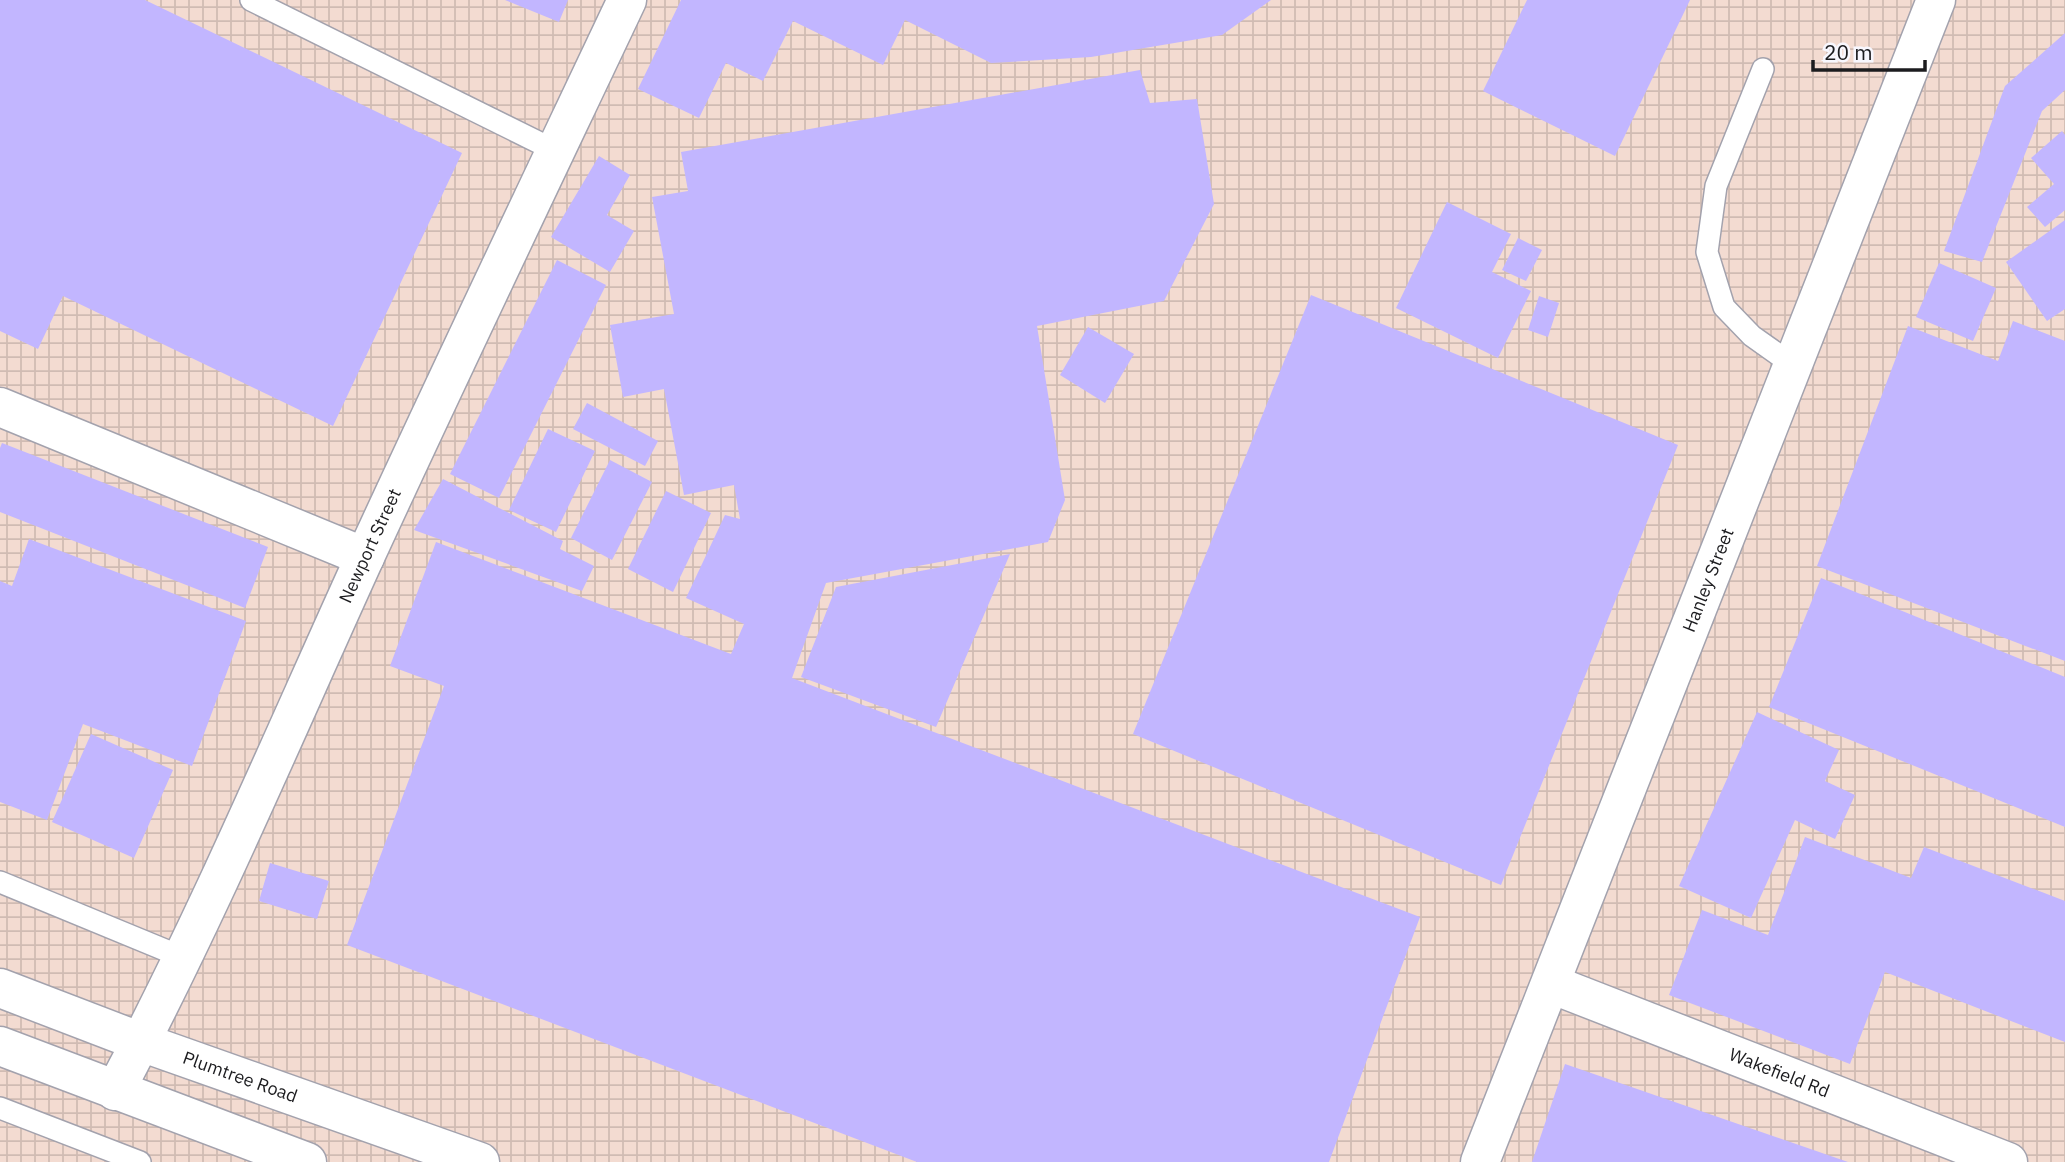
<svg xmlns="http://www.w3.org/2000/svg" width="2065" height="1162" viewBox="0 0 2065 1162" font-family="'IBM Plex Sans',sans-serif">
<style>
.industrial{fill:url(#industrial-grid)}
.building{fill:#c2b6ff}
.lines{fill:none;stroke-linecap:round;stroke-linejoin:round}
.lane-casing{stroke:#a3a2ad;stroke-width:24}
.street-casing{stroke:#a3a2ad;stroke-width:41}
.highway-casing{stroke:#a3a2ad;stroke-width:41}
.lane{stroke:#fff;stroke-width:21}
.street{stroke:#fff;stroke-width:38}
.highway{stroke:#fff;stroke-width:38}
.labels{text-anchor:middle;stroke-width:7;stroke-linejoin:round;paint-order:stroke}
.street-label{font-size:18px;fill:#1c1c1f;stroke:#f8f7fe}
</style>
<defs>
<pattern id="industrial-grid" width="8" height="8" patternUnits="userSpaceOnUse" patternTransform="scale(1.75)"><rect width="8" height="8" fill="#f3dbd1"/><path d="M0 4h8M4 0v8" fill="none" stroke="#d0bbb3"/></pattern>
</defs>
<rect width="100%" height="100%" fill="#eae9f4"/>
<rect class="industrial" x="0" y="0" width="2065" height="1162"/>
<g class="building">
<polygon points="0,0 145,0 462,153 333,426 63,296 38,349 0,331"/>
<polygon points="505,0 568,0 559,22"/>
<polygon points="681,0 1271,0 1222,35 1091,57 991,63 905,20 883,65 793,21 763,81 726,63 699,118 638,89"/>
<polygon points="1527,0 1690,0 1615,156 1483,91"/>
<polygon points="2065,33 2065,90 2042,111 1982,262 1944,251 2005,86"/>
<polygon points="1140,70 1150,103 1197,99 1214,204 1164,301 1037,326 1065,500 1048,542 826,583 792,678 1420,917 1329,1162 917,1162 347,945 444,686 390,666 436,542 731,654 744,624 686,598 725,515 740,519 734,485 684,495 664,389 623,397 610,325 674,314 652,197 688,191 681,152"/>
<polygon points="2062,131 2065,135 2065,210 2045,227 2027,207 2054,184 2031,158"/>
<polygon points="599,156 630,175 607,215 634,231 610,272 551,237"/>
<polygon points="1447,202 1511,234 1492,272 1531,291 1498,358 1396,308"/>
<polygon points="2065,220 2065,309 2047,321 2006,262"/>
<polygon points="1518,238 1542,250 1526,281 1502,270"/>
<polygon points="557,260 606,285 499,498 450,474"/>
<polygon points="1939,263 1996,288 1973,341 1916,317"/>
<polygon points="1311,295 1678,445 1501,885 1133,734"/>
<polygon points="1539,296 1559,303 1548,337 1528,330"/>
<polygon points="2013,321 2065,341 2065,661 1817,566 1908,326 1998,361"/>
<polygon points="1088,327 1134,354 1105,403 1060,375"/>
<polygon points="587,403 658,441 645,466 573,429"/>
<polygon points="548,429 595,451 556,532 509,510"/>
<polygon points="2,443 268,547 245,608 0,512 0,448"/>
<polygon points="610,460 652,482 612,560 571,538"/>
<polygon points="443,479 563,541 560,549 594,566 582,591 414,530"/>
<polygon points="666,491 711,513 673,592 628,569"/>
<polygon points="29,539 246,621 192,766 83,724 47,820 0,802 0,581 12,586"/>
<polygon points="1010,554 936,727 801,677 836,587"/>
<polygon points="1821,578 2065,677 2065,827 1769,707"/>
<polygon points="1757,712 1839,750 1825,781 1855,795 1835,839 1795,820 1751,918 1679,886"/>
<polygon points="91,734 173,770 134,858 52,822"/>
<polygon points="1805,837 1911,878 1924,847 2065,901 2065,1042 1885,972 1850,1064 1669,995 1702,910 1768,935"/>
<polygon points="270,863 329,881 317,919 259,901"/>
<polygon points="1565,1064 1848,1162 1532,1162"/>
</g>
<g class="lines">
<defs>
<g id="lane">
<polyline points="251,0 556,151"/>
<polyline points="1763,69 1716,186 1707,252 1724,307 1752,336 1793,365"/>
<polyline points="0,882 182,957"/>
<polyline points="0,1108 140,1162"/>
</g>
<g id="street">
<polyline points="0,407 365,557"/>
<path id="s1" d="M1551 984 2008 1162"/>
<path id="s2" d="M115 1091C207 918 283 737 364 559 450 372 539 186 627 0"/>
<path id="s3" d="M1480 1162 1936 0"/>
</g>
<g id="highway">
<path id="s4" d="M0 988 141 1042 480 1162"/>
<polyline points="0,1046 307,1162"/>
</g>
</defs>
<use href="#lane" class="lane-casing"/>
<use href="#street" class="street-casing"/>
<use href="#highway" class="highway-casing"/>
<use href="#lane" class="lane"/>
<use href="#street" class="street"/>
<use href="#highway" class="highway"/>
</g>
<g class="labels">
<g class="street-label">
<text dy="6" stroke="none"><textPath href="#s2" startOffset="602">Newport Street</textPath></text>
<text dy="6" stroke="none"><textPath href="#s3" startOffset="625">Hanley Street</textPath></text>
<text dy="6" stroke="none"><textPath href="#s1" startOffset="245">Wakefield Rd</textPath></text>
<text dy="6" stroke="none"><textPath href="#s4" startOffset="256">Plumtree Road</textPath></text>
</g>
</g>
<path d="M1813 60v10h112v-10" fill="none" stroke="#1c1c1f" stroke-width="3.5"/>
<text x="1824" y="60" font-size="21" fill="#1c1c1f" stroke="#f8f7fe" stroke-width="5" paint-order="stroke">20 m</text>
</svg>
